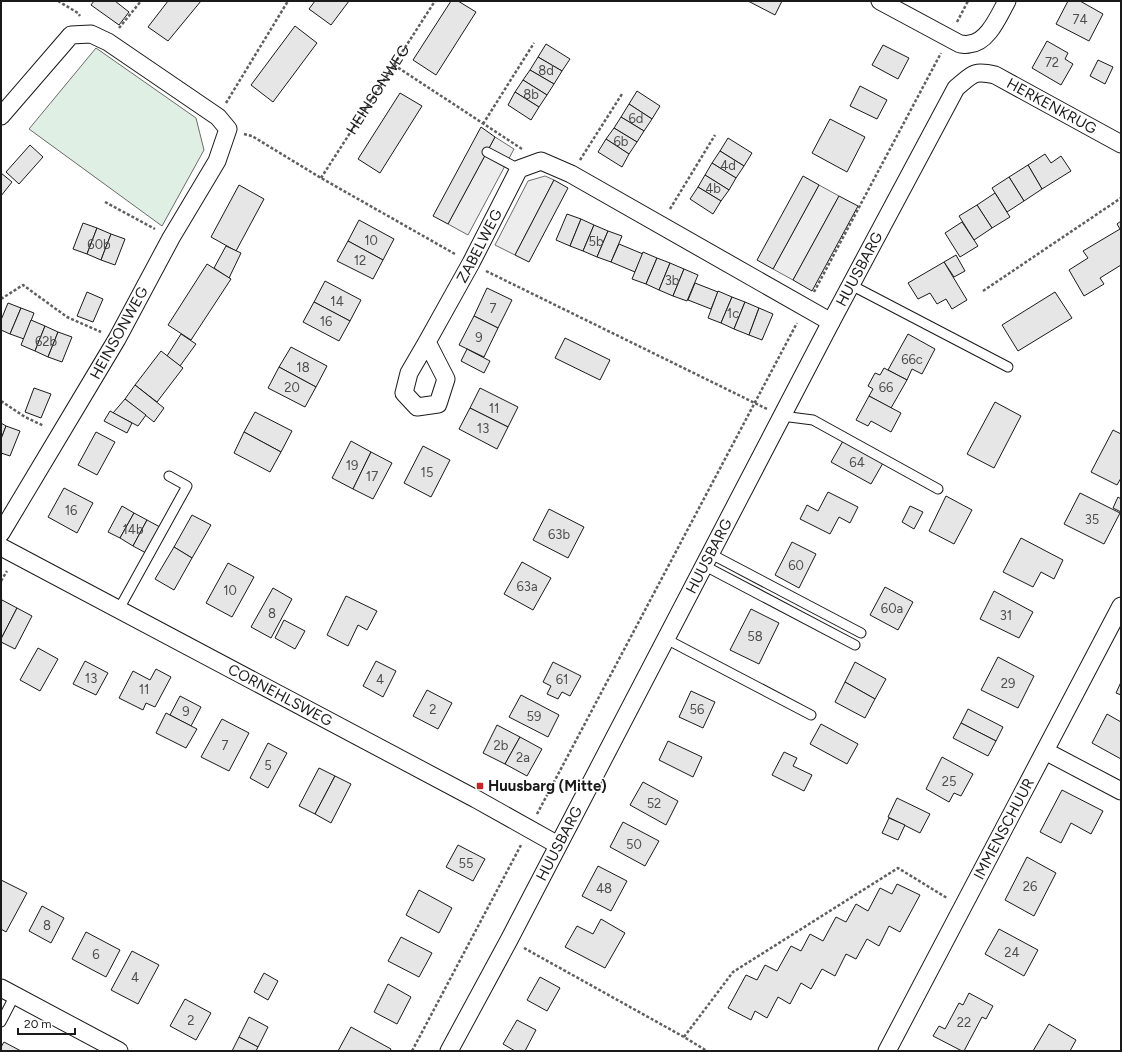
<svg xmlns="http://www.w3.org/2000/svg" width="1122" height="1052" viewBox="0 0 1122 1052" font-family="Figtree,sans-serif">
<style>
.green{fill:#e0efe3;stroke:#6a6a6a}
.parking{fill:#ededed;stroke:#6a6a6a}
.building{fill:#e6e6e6;stroke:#1a1a1a}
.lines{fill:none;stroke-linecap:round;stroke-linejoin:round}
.lane-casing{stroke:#1a1a1a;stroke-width:11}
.street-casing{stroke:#1a1a1a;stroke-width:19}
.path{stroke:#5f5f5f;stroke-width:2.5;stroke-dasharray:3 2;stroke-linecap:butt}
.lane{stroke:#fff;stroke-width:9}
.street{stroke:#fff;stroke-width:17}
.poi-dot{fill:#c62828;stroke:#fff;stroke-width:1.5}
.labels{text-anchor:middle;stroke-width:3;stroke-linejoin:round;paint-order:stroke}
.number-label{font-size:13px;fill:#4d4d4d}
.street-label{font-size:15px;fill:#1a1a1a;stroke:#fff}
.poi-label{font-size:15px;font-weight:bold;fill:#1a1a1a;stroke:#fff;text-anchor:start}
</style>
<rect width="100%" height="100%" fill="#fff"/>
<polygon class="green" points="96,48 196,118 204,150 162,226 29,129"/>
<g class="parking">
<polygon points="495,137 514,149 468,235 448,224"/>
<polygon points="545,176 554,180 515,255 495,245 528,181"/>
<polygon points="819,185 839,196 793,280 773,269"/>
</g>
<g class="building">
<polygon points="94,1 115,1 129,12 119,25 91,5"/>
<polygon points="168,1 201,1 168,41 148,27"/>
<polygon points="315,1 349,1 331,25 309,9"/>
<polygon points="451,1 458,1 476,12 436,75 413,60"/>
<polygon points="748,1 782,1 775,15"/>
<polygon points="1068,1 1080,1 1103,14 1089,41 1056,24"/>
<polygon points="295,26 317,43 273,102 251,85"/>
<polygon points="1047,41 1068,53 1065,59 1073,64 1061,85 1032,68"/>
<polygon points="546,44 570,59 562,71 538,57"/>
<polygon points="883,45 909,58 898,79 872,65"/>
<polygon points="538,57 562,71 554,84 530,70"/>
<polygon points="1098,60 1113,67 1105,84 1090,76"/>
<polygon points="530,70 554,84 547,95 523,80"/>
<polygon points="523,80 547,95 539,107 515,92"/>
<polygon points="860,86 887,100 877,119 850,106"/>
<polygon points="637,91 660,106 652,119 629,104"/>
<polygon points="515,92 539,107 531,120 508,105"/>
<polygon points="400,93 422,106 380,173 358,159"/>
<polygon points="629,104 652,119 644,131 621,117"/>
<polygon points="621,117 644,131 637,142 614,128"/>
<polygon points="830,119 865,137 847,172 812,153"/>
<polygon points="481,127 495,137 448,224 433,216"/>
<polygon points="614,128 637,142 629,154 606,139"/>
<polygon points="728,138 752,153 744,166 720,151"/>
<polygon points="606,139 629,154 622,167 598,152"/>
<polygon points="30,145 43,157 19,184 6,172"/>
<polygon points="720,151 744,166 736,178 712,163"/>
<polygon points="1045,154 1051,163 1061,156 1071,171 1042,189 1028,165"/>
<polygon points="712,163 736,178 729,190 705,175"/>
<polygon points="1028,165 1042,189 1024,201 1009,177"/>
<polygon points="1,173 12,182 1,196"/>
<polygon points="705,175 729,190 721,201 698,187"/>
<polygon points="803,176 819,185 773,269 757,260"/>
<polygon points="1009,177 1024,201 1007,212 992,188"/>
<polygon points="554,180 568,188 529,262 515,255"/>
<polygon points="239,185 264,199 236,251 211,237"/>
<polygon points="698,187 721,201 713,214 690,199"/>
<polygon points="995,193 1010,217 992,228 977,205"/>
<polygon points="839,196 858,206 812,291 793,280"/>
<polygon points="977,205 992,228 974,240 959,216"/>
<polygon points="567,214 581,219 570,246 556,240"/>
<polygon points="581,219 594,225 583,251 570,246"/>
<polygon points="359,220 394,239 383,260 348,241"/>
<polygon points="1121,221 1121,265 1100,278 1104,284 1084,296 1069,270 1088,258 1083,251 1120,229 1117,224"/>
<polygon points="962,222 978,246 960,257 945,233"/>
<polygon points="83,223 97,228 87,254 73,249"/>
<polygon points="594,225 608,231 597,257 583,251"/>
<polygon points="97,228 111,234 101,260 87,254"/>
<polygon points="608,231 622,236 611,262 597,257"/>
<polygon points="111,234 125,239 115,265 101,260"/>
<polygon points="348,241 383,260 373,279 337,261"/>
<polygon points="619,244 643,254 635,272 611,262"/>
<polygon points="226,246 241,253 229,278 214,268"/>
<polygon points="643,252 657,258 646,284 632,279"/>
<polygon points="956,255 965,271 954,277 944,262"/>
<polygon points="657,258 670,263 659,290 646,284"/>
<polygon points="944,262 967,300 952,309 946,299 937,304 930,293 918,299 908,283"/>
<polygon points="670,263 684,269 673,296 659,290"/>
<polygon points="207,264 231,279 191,340 168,325"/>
<polygon points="684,269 698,275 687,301 673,296"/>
<polygon points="325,281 361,300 350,321 314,302"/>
<polygon points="695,283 718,292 711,309 688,300"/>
<polygon points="487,288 512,300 498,328 474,316"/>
<polygon points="718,291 732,297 721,323 708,318"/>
<polygon points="87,292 103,299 93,322 77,316"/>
<polygon points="1055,292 1072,318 1018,351 1002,325"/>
<polygon points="732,297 745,302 734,329 721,323"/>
<polygon points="314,302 350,321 339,341 303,322"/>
<polygon points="745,302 759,308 749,335 734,329"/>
<polygon points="8,303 21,308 10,334 1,330 1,320"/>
<polygon points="21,308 34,313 24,339 10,334"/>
<polygon points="759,308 773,314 762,340 749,335"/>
<polygon points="474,316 498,328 484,357 459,345"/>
<polygon points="31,320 45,326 35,351 21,345"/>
<polygon points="45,326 58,332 48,357 35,351"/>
<polygon points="58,332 72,337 62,362 48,357"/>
<polygon points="181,334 196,344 180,366 167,356"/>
<polygon points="908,334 935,349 922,374 912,369 907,380 888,370"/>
<polygon points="565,338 610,360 600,380 555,358"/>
<polygon points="291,347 327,366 316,387 279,367"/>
<polygon points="467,349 490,361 484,373 461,361"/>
<polygon points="161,351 183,368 157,402 135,385"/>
<polygon points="279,367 316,387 305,407 268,388"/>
<polygon points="884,368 907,380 891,408 869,396 873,389 868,386 875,373 880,375"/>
<polygon points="135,385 164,408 154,422 125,399"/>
<polygon points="34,388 51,394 41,418 25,412"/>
<polygon points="480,388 518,407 508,427 470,408"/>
<polygon points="869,396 901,413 891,432 871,421 868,426 856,420"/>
<polygon points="125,399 146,415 138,426 113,413"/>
<polygon points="995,402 1021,416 994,468 967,454"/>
<polygon points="470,408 508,427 497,449 459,429"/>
<polygon points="110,411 132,423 127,433 104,421"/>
<polygon points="255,412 292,431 281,452 244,432"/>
<polygon points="1,423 6,426 1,439"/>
<polygon points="6,426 20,431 10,456 1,453 1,439"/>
<polygon points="1113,430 1121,434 1121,478 1117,485 1091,472"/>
<polygon points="96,432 115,442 97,475 78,465"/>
<polygon points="244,432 281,452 270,472 234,453"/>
<polygon points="351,441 371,452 353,489 332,478"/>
<polygon points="843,441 883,463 871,484 831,462"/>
<polygon points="423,446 450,460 431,497 404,483"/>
<polygon points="371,452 392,463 373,499 353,489"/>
<polygon points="64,488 93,503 77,533 48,517"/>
<polygon points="828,492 858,507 850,523 839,517 830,534 800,519 807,505 818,511"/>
<polygon points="1080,493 1120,513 1104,544 1064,524"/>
<polygon points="946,496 972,510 954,544 929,531"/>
<polygon points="1118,497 1121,499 1121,512 1113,508"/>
<polygon points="122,506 134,513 120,538 108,532"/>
<polygon points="910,506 923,512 914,529 902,522"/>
<polygon points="549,509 584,527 568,558 533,540"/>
<polygon points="134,513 147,520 133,546 120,538"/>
<polygon points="192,515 211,525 192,558 174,547"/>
<polygon points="147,520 160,527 146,553 133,546"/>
<polygon points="1021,538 1063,560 1054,579 1041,572 1033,587 1003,572"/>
<polygon points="792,542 816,554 799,588 775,575"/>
<polygon points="174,547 192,558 174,590 155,579"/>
<polygon points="522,562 551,578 533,610 504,594"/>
<polygon points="228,563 254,577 232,617 206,603"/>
<polygon points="885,587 913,602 898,630 870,615"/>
<polygon points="273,588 292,599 271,638 251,627"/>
<polygon points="994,591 1033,612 1019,638 980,619"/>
<polygon points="346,596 377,611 367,630 358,625 348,646 327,635"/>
<polygon points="2,600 17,608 1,639 1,602"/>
<polygon points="17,608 32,616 15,649 1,642 1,639"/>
<polygon points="751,609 779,623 759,664 730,650"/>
<polygon points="284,620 305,631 295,649 275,638"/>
<polygon points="38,648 58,659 40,691 20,680"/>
<polygon points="998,657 1034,676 1018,708 981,690"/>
<polygon points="85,661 108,673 96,695 73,684"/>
<polygon points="376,661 396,671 383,697 363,686"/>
<polygon points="553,662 581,676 570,696 562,692 558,699 547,694 551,686 543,682"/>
<polygon points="855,662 886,679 875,699 845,682"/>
<polygon points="156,669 171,677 155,707 146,703 143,710 119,698 133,671 150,680"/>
<polygon points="845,682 875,699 865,718 835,702"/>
<polygon points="1121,682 1121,695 1116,693"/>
<polygon points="427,690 452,703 438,729 413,716"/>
<polygon points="691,691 715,702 703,728 679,717"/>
<polygon points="521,695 559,715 548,737 509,717"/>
<polygon points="180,696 201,707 191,726 170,715"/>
<polygon points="968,709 1003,727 996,741 961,723"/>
<polygon points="166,713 197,729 186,748 156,733"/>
<polygon points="1107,714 1121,722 1121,759 1092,743"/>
<polygon points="222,719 249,733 229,771 201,757"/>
<polygon points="961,723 996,741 988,756 953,738"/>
<polygon points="821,724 858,744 847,764 810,744"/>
<polygon points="497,725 520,737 505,764 483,753"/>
<polygon points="520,737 542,749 527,776 505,764"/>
<polygon points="668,741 702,757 693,777 659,760"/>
<polygon points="268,743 287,753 268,788 250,778"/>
<polygon points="784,752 797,758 793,766 812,775 804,791 772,775"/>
<polygon points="942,757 973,774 961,796 954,793 949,802 926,789"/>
<polygon points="319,768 335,776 315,814 299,806"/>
<polygon points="335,776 351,784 331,823 315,814"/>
<polygon points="643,782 678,801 666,825 630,805"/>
<polygon points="1062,790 1103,811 1091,834 1071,823 1061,843 1040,832"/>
<polygon points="897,798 930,814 920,833 888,817"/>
<polygon points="889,818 905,825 898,840 882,833"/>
<polygon points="623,822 659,841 645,866 610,847"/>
<polygon points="458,845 485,859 473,881 446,867"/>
<polygon points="1027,857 1056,873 1034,916 1005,900"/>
<polygon points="598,866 627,881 611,911 582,896"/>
<polygon points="1,880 27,893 6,932 1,929"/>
<polygon points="897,884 920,895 900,932 889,926 879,946 867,939 856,959 846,954 835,976 822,969 811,989 801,983 790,1004 778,997 767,1018 755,1011 751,1020 728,1008 746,975 757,980 765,965 777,971 791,946 801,951 810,934 823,941 836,917 846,922 856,904 868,911 880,888 892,894"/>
<polygon points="419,890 452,908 439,933 406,915"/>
<polygon points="42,906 64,918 51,943 29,931"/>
<polygon points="601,919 625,933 605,968 565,947 577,926 593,934"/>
<polygon points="999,929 1038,950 1024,976 985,954"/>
<polygon points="86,932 120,950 106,977 72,959"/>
<polygon points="401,937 432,953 419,977 388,961"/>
<polygon points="132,951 159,965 138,1004 111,990"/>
<polygon points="264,973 278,981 268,1000 254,992"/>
<polygon points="540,977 560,988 547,1011 527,1000"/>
<polygon points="388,984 411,997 397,1024 374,1012"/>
<polygon points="969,993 993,1006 986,1019 982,1017 964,1051 962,1051 933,1036 939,1026 945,1029 959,1003 963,1005"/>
<polygon points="185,999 211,1013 196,1040 170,1026"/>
<polygon points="249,1017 268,1027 258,1047 239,1037"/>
<polygon points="517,1020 536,1030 525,1051 515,1051 503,1044"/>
<polygon points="1049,1024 1076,1040 1070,1051 1033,1051"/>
<polygon points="351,1027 391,1049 390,1051 338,1051"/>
<polygon points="239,1037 258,1047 256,1051 232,1051"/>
<polygon points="4,1042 21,1051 1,1051 1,1047"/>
</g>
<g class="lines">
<defs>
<g id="lane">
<polyline points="487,152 519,169"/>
<polyline points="851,285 1008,367"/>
<polyline points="782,416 813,420 938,489"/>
<polyline points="711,554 861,633"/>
<polyline points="705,566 855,645"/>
<polyline points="119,609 187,486 169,476"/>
<polyline points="666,639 811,715"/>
<polyline points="1,1022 15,995"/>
</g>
<g id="street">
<path d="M880 1 960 44C963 44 966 45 969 44 988 43 999 15 1007 1"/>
<polyline points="1,116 71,35 91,34 108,42 218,117 228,129 217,161 171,238 117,339 1,533"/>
<path id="s2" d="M427 342 446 379 438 404 417 407 404 393 409 373 427 342 471 263 519 169 541 161 571 174 831 322"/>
<path id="s3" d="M1 547 476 799 558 845"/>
<polyline points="1045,751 1121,791"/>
<polyline points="1,988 119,1051"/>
<path id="s4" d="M449 1051 509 940 831 322 956 88C973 74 973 70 995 75L1121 144"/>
<path id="s5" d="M887 1051 1121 606"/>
</g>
</defs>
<use href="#lane" class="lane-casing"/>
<use href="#street" class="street-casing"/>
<g class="path">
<polyline points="58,1 78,13 80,16"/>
<polyline points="957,22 968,1"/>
<polyline points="119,28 141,1"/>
<polyline points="394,65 522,149"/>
<polyline points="226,103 288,1"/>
<polyline points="483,124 534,43"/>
<polyline points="244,134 252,136 321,178 455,254"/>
<polyline points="580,160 622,94"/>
<path id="s1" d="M321 178 435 1"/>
<polyline points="105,202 155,229"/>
<polyline points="670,209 715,135"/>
<polyline points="486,271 767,409"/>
<polyline points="983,291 1121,198"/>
<polyline points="814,292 941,53"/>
<polyline points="1,299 23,285 67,317 101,332"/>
<polyline points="1,401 25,417 44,426"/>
<polyline points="1,581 7,571"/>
<polyline points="537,814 797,323"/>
<polyline points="524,948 684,1037 707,1051"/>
<polyline points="684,1037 733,972 898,868 947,898"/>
<polyline points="412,1051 521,845"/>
</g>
<use href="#lane" class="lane"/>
<use href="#street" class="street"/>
</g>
<rect class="poi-dot" x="476" y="782" width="8" height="8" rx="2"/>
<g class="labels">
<g class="number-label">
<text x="1080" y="24">74</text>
<text x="1052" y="67">72</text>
<text x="546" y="75">8d</text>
<text x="531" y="99">8b</text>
<text x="636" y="123">6d</text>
<text x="621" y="146">6b</text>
<text x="728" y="170">4d</text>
<text x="713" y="193">4b</text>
<text x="371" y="245">10</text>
<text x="596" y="246">5b</text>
<text x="99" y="249">60b</text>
<text x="360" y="265">12</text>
<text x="672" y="285">3b</text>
<text x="337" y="306">14</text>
<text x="493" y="313">7</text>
<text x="733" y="318">1c</text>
<text x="326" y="326">16</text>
<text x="479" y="342">9</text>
<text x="46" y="346">62b</text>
<text x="912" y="364">66c</text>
<text x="303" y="372">18</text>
<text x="292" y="392">20</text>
<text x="886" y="392">66</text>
<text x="494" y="413">11</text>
<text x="483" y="433">13</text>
<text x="857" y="467">64</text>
<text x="352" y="470">19</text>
<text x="427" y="477">15</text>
<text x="372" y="481">17</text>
<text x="71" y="515">16</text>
<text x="1092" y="524">35</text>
<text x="133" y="534">14b</text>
<text x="559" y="539">63b</text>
<text x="796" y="570">60</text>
<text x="527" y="591">63a</text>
<text x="230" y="595">10</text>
<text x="892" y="613">60a</text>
<text x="272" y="618">8</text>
<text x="1006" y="620">31</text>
<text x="755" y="641">58</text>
<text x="91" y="683">13</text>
<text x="380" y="684">4</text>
<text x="562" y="684">61</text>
<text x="1008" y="688">29</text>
<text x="144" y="694">11</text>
<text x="433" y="714">2</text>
<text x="697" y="714">56</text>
<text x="186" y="716">9</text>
<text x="534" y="721">59</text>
<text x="225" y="750">7</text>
<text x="501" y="750">2b</text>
<text x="523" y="762">2a</text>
<text x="268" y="770">5</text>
<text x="949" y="786">25</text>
<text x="654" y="808">52</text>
<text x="634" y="849">50</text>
<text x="466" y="868">55</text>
<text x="1030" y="891">26</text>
<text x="604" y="893">48</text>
<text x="47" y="930">8</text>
<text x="1012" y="957">24</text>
<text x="96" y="959">6</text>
<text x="135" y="982">4</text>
<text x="191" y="1025">2</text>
<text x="964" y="1027">22</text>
</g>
<g class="street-label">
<text dy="5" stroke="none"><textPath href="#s1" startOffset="105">HEINSONWEG</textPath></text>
<text dy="5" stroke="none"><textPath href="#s4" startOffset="1197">HERKENKRUG</textPath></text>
<text dy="5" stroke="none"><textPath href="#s2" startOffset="274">ZABELWEG</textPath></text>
<text dy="5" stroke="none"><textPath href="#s4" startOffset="883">HUUSBARG</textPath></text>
<text transform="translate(119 333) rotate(-61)" y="5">HEINSONWEG</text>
<text dy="5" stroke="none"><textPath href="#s4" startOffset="559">HUUSBARG</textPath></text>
<text dy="5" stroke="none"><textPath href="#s3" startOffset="316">CORNEHLSWEG</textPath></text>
<text dy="5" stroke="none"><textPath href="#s5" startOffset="251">IMMENSCHUUR</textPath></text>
<text dy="5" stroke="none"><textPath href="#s4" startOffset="235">HUUSBARG</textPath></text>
</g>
<g class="poi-label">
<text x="488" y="791">Huusbarg (Mitte)</text>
</g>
</g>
<rect width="1122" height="1052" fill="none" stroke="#1a1a1a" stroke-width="4"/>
<path d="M18 1028v6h57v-6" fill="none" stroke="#1a1a1a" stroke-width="2"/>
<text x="24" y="1028" font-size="12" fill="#1a1a1a" stroke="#ffffff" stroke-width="3" paint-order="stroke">20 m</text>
</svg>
